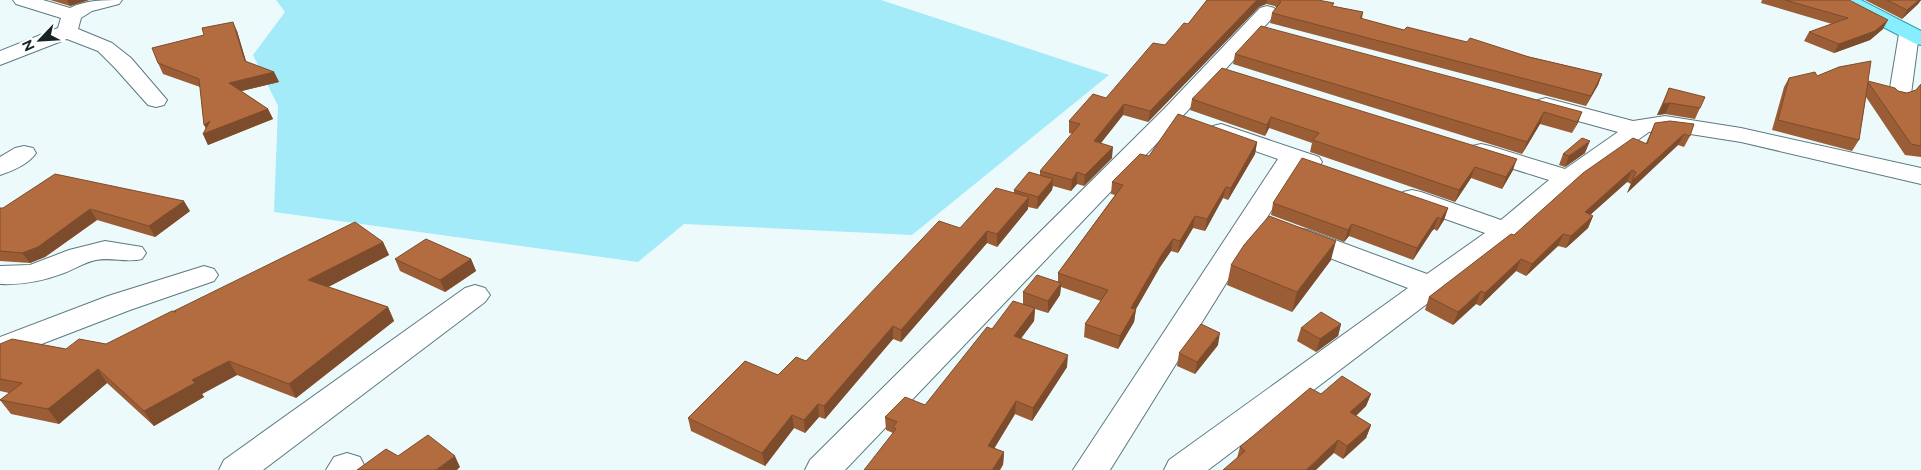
<svg xmlns="http://www.w3.org/2000/svg" width="1921" height="470" viewBox="0 0 1921 470" font-family="Raleway,sans-serif">
<style>
.green{fill:#a3ebf9}
.lines{fill:none;stroke-linecap:round;stroke-linejoin:round}
.street-casing{stroke:#5c7a80;stroke-width:2}
.primary-casing{stroke:#2c9fb3;stroke-width:2}
.street{fill:#fff;fill-rule:evenodd}
.primary{fill:#87eeff;fill-rule:evenodd}
.wall{fill:#9a5d36}
.shaded-wall{fill:#7d4c2c}
.building{fill:#b36c3f;stroke:#7d4c2c}
</style>
<rect width="100%" height="100%" fill="#edfafc"/>
<polygon class="green" points="276,0 881,0 1109,75 912,235 684,224 638,262 274,212 278,106 253,55 285,12"/>
<g class="lines">
<defs>
<g id="street">
<path d="M13 0H43L70 8C86 0 103 0 122 0L119 4 92 11 81 18 78 29 112 43 131 58 167 100 164 105 156 107 148 105 115 68 98 51 67 39 0 65V51L58 28 61 18 16 4Z"/>
<polygon points="1267,6 1274,8 1277,12 1274,16 1180,119 845,470 805,470 810,460 1164,109 1260,8"/>
<polygon points="1909,28 1916,30 1919,34 1911,94 1908,99 1900,101 1892,99 1889,94 1899,34 1902,30"/>
<polygon points="1546,98 1633,121 1665,116 1741,128 1921,168 1921,184 1741,142 1665,130 1649,132 1577,183 1515,237 1208,470 1164,470 1169,460 1408,288 1288,242 1284,236 1288,230 1298,228 1308,230 1427,274 1485,233 1403,204 1399,198 1403,192 1412,190 1421,192 1501,220 1549,180 1472,156 1469,151 1472,146 1481,144 1490,146 1565,169 1618,132 1538,110 1535,105 1538,100"/>
<polygon points="1221,124 1319,157 1322,162 1319,167 1310,169 1299,166 1110,470 1073,470 1278,159 1213,136 1209,131 1213,126"/>
<path d="M24 146 33 148 36 153C29 164 12 171 0 175V157L15 148Z"/>
<path d="M105 241 142 247 146 253 142 259C127 263 112 257 96 260 85 262 75 269 64 273 43 281 23 285 0 284V266L30 265 69 250Z"/>
<polygon points="204,266 214,269 218,275 214,281 130,310 0,360 0,337 108,296"/>
<polygon points="475,285 485,288 490,295 485,302 263,470 219,470 224,460 465,288"/>
<polygon points="347,453 360,457 365,467 363,470 326,470 334,457"/>
</g>
<polygon id="primary" points="1836,0 1861,0 1921,31 1921,45 1914,43 1839,4"/>
</defs>
<use href="#street" class="street-casing"/>
<use href="#primary" class="primary-casing"/>
<use href="#street" class="street"/>
<use href="#primary" class="primary"/>
</g>
<g class="wall">
<polygon points="50,0 89,0 70,6"/>
<polygon points="1207,0 1317,0 1333,6 1363,12 1362,19 1404,30 1467,42 1602,74 1598,85 1586,106 1270,23 1272,13 1276,8 1275,6 1266,4 1259,7 1148,122 1123,115 1101,143 1112,158 1084,186 1077,184 1071,191 1053,186 1052,190 1037,209 1028,207 1028,209 997,247 987,243 901,342 893,339 825,419 819,417 805,433 794,428 765,466 691,431 688,418 806,361 960,228 1014,193 1014,190 1040,175 1040,171 1073,134 1069,133 1069,121 1106,98 1188,24"/>
<polygon points="1762,0 1849,0 1883,29 1870,40 1834,53 1804,41 1809,32 1832,24 1761,3"/>
<polygon points="1865,0 1921,0 1918,4 1902,19"/>
<polygon points="237,31 246,62 274,72 279,82 241,91 268,109 273,119 208,145 203,134 206,128 204,125 200,87 163,74 158,63"/>
<polygon points="1235,54 1582,112 1572,133 1540,124 1522,154 1233,64"/>
<polygon points="1817,76 1868,81 1898,91 1907,93 1916,90 1921,84 1921,157 1905,155 1866,97 1859,140 1852,151 1772,130 1784,87 1789,78"/>
<polygon points="1669,88 1700,108 1695,119 1665,114 1657,115"/>
<polygon points="1192,99 1513,170 1502,189 1471,178 1455,202 1310,152 1312,143 1269,128 1265,136 1190,110"/>
<polygon points="1655,123 1690,136 1684,147 1678,145 1627,193 1631,184 1627,182 1590,215 1593,216 1588,228 1566,248 1558,246 1526,276 1516,271 1480,306 1476,304 1453,325 1425,310 1429,297 1514,235 1646,143"/>
<polygon points="1257,142 1255,154 1228,200 1223,198 1205,231 1193,228 1178,253 1171,251 1160,267 1136,309 1134,322 1118,349 1084,337 1085,324 1101,301 1061,287 1060,295 1048,313 1035,309 1034,321 1021,338 1067,367 1032,421 1015,414 994,448 1004,452 1003,465 893,433 886,430 885,417 925,405 992,329 1023,304 1023,292 1058,282 1058,273 1115,195 1111,194 1112,182 1149,156"/>
<polygon points="1585,153 1565,167 1559,165 1563,154"/>
<polygon points="1273,203 1448,208 1444,220 1437,231 1434,229 1432,231 1413,260 1349,236 1344,242 1271,215"/>
<polygon points="0,208 3,208 190,211 155,237 97,220 45,257 30,263 0,261"/>
<polygon points="383,242 389,255 328,287 388,307 394,321 296,398 237,375 202,394 204,397 154,426 107,383 59,424 11,414 0,400 9,393 0,391 0,344 66,349 106,344"/>
<polygon points="395,259 471,259 476,271 445,292 400,271"/>
<polygon points="1331,260 1292,312 1227,285 1231,265"/>
<polygon points="1341,324 1338,336 1316,352 1297,341 1301,328"/>
<polygon points="1218,345 1195,374 1177,366 1179,353"/>
<polygon points="1321,394 1371,394 1366,406 1356,416 1371,425 1366,438 1343,459 1334,453 1237,458 1240,447"/>
</g>
<g class="shaded-wall">
<polygon points="67,0 89,0 70,6"/>
<polygon points="1257,0 1267,0 1266,4 1259,7 1148,122 1150,111"/>
<polygon points="1919,0 1921,0 1918,4 1902,19 1907,10"/>
<polygon points="1888,20 1883,29 1870,40 1834,53 1839,44"/>
<polygon points="233,22 237,31 249,71 245,61"/>
<polygon points="274,72 279,82 234,93 229,83"/>
<polygon points="1602,74 1598,85 1586,106"/>
<polygon points="1670,103 1665,114 1657,115 1663,104"/>
<polygon points="1124,104 1123,115 1093,153 1094,141"/>
<polygon points="268,109 273,119 208,145 203,134 208,132 204,125 210,121"/>
<polygon points="1544,112 1540,124 1522,154 1527,142"/>
<polygon points="1582,112 1578,123 1572,133 1577,122"/>
<polygon points="1271,117 1269,128 1265,136 1267,125"/>
<polygon points="1684,134 1678,145 1627,193 1632,181"/>
<polygon points="1590,141 1585,153 1565,167 1569,156"/>
<polygon points="1257,142 1255,154 1228,200 1231,188"/>
<polygon points="1113,147 1112,158 1084,186 1085,175"/>
<polygon points="1517,159 1513,170 1502,189 1506,177"/>
<polygon points="1475,167 1471,178 1455,202 1459,190"/>
<polygon points="1632,170 1627,182 1580,224 1585,212"/>
<polygon points="1077,172 1077,184 1071,191 1072,180"/>
<polygon points="1053,179 1052,190 1037,209 1038,197"/>
<polygon points="1226,187 1223,198 1205,231 1207,219"/>
<polygon points="1029,197 1028,209 997,247 997,234"/>
<polygon points="184,201 190,211 155,237 149,226"/>
<polygon points="1448,208 1444,220 1437,231 1441,219"/>
<polygon points="90,209 97,220 45,257 30,263 22,253"/>
<polygon points="1195,216 1193,228 1178,253 1180,241"/>
<polygon points="1593,216 1588,228 1566,248 1571,236"/>
<polygon points="1438,217 1434,229 1432,231 1413,260 1417,248 1436,219"/>
<polygon points="1352,224 1349,236 1344,242 1348,230"/>
<polygon points="987,231 987,243 901,342 901,330"/>
<polygon points="1563,234 1558,246 1526,276 1532,264"/>
<polygon points="1173,239 1171,251 1160,267 1133,314 1136,309 1134,322 1118,349 1120,336 1131,308 1162,254"/>
<polygon points="1336,241 1331,260 1292,312 1297,292"/>
<polygon points="383,242 389,255 315,294 308,280"/>
<polygon points="471,259 476,271 445,292 440,280"/>
<polygon points="1521,259 1516,271 1480,306 1485,293"/>
<polygon points="1061,283 1060,295 1048,313 1048,301"/>
<polygon points="1481,291 1476,304 1453,325 1458,312"/>
<polygon points="388,307 394,321 296,398 289,384"/>
<polygon points="1035,308 1034,321 1014,348 1014,336"/>
<polygon points="1341,324 1338,336 1316,352 1320,339"/>
<polygon points="893,326 893,339 825,419 824,406"/>
<polygon points="1220,333 1218,345 1195,374 1197,362"/>
<polygon points="1068,355 1067,367 1032,421 1033,408"/>
<polygon points="229,361 237,375 202,394 204,397 154,426 144,411 192,380"/>
<polygon points="98,369 107,383 59,424 48,409"/>
<polygon points="1371,394 1366,406 1346,425 1350,412"/>
<polygon points="1016,401 1015,414 988,459 988,446"/>
<polygon points="818,404 819,417 805,433 804,420"/>
<polygon points="792,415 794,428 765,466 762,453"/>
<polygon points="1371,425 1366,438 1343,459 1347,446"/>
<polygon points="1338,440 1334,453 1316,470 1306,470"/>
<polygon points="1004,452 1003,465 1000,470 992,470"/>
<polygon points="455,456 460,467 457,470 436,470"/>
</g>
<g class="building">
<polygon points="1207,0 1257,0 1150,111 1124,104 1094,141 1113,147 1085,175 1077,172 1072,180 1040,171 1080,124 1069,121 1093,94 1106,98 1153,43 1165,45 1184,23 1188,24"/>
<polygon points="1279,0 1318,0 1334,3 1332,6 1363,12 1360,18 1404,30 1407,27 1467,42 1470,38 1529,57 1602,74 1591,96 1272,13 1281,2"/>
<polygon points="1785,0 1849,0 1888,20 1875,31 1839,44 1809,32 1848,18"/>
<polygon points="1887,0 1919,0 1907,10"/>
<polygon points="233,22 245,61 274,72 229,83 268,109 203,134 210,121 204,125 199,79 158,63 152,48 204,35 202,28"/>
<polygon points="1261,26 1582,112 1577,122 1544,112 1527,142 1235,54"/>
<polygon points="1871,61 1868,81 1895,88 1898,91 1907,93 1916,90 1921,84 1921,146 1911,144 1868,82 1859,140 1778,120 1789,78 1815,72 1817,76 1839,67"/>
<polygon points="1222,68 1517,159 1506,177 1475,167 1459,190 1313,140 1319,133 1271,117 1267,125 1192,99"/>
<polygon points="1669,88 1705,97 1700,108 1670,103 1663,104"/>
<polygon points="1178,114 1257,142 1231,188 1226,187 1207,219 1195,216 1180,241 1173,239 1162,254 1131,308 1136,309 1120,336 1085,324 1108,290 1058,273 1123,185 1112,182 1140,154 1149,156"/>
<polygon points="1670,121 1694,124 1690,136 1684,134 1632,181 1636,172 1632,170 1585,212 1593,216 1571,236 1563,234 1532,264 1521,259 1485,293 1481,291 1458,312 1429,297 1511,234 1514,235 1583,173 1633,138 1647,144 1655,123"/>
<polygon points="1582,138 1590,141 1569,156 1563,154"/>
<polygon points="1302,158 1448,208 1441,219 1438,217 1436,219 1417,248 1352,224 1348,230 1273,203"/>
<polygon points="1029,172 1053,179 1038,197 1014,190"/>
<polygon points="55,174 184,201 149,226 90,209 38,247 22,253 0,251 0,208 3,208"/>
<polygon points="996,188 1029,197 997,234 987,231 901,330 893,326 824,406 818,404 804,420 792,415 762,453 688,418 745,361 778,375 796,357 806,361 939,221 960,228"/>
<polygon points="1269,216 1336,241 1297,292 1231,265 1244,245"/>
<polygon points="355,222 383,242 308,280 388,307 289,384 229,361 192,380 195,383 144,411 98,369 48,409 0,400 22,383 0,379 0,344 12,339 66,349 79,339 106,344 172,311 176,312 174,311"/>
<polygon points="426,239 471,259 440,280 395,259"/>
<polygon points="1037,275 1061,283 1048,301 1023,292"/>
<polygon points="1013,301 1035,308 1014,336 1068,355 1033,408 1016,401 988,446 1004,452 992,470 864,470 896,429 893,427 897,422 885,417 905,397 925,405 987,327 992,329"/>
<polygon points="1321,312 1341,324 1320,339 1301,328"/>
<polygon points="1201,324 1220,333 1197,362 1179,353"/>
<polygon points="1342,376 1371,394 1350,412 1371,425 1347,446 1338,440 1306,470 1223,470 1245,451 1240,447 1310,388 1321,394"/>
<polygon points="428,435 455,456 436,470 357,470 386,449 398,456"/>
</g>
<g transform="translate(40 40) rotate(245)" stroke="#ffffff" stroke-width="4" paint-order="stroke">
<path d="M0-4L9 19L0 12L-9 19Z" fill="#172326"/>
<text y="-8" font-size="14" font-weight="bold" text-anchor="middle" fill="#172326">N</text>
</g>
</svg>
